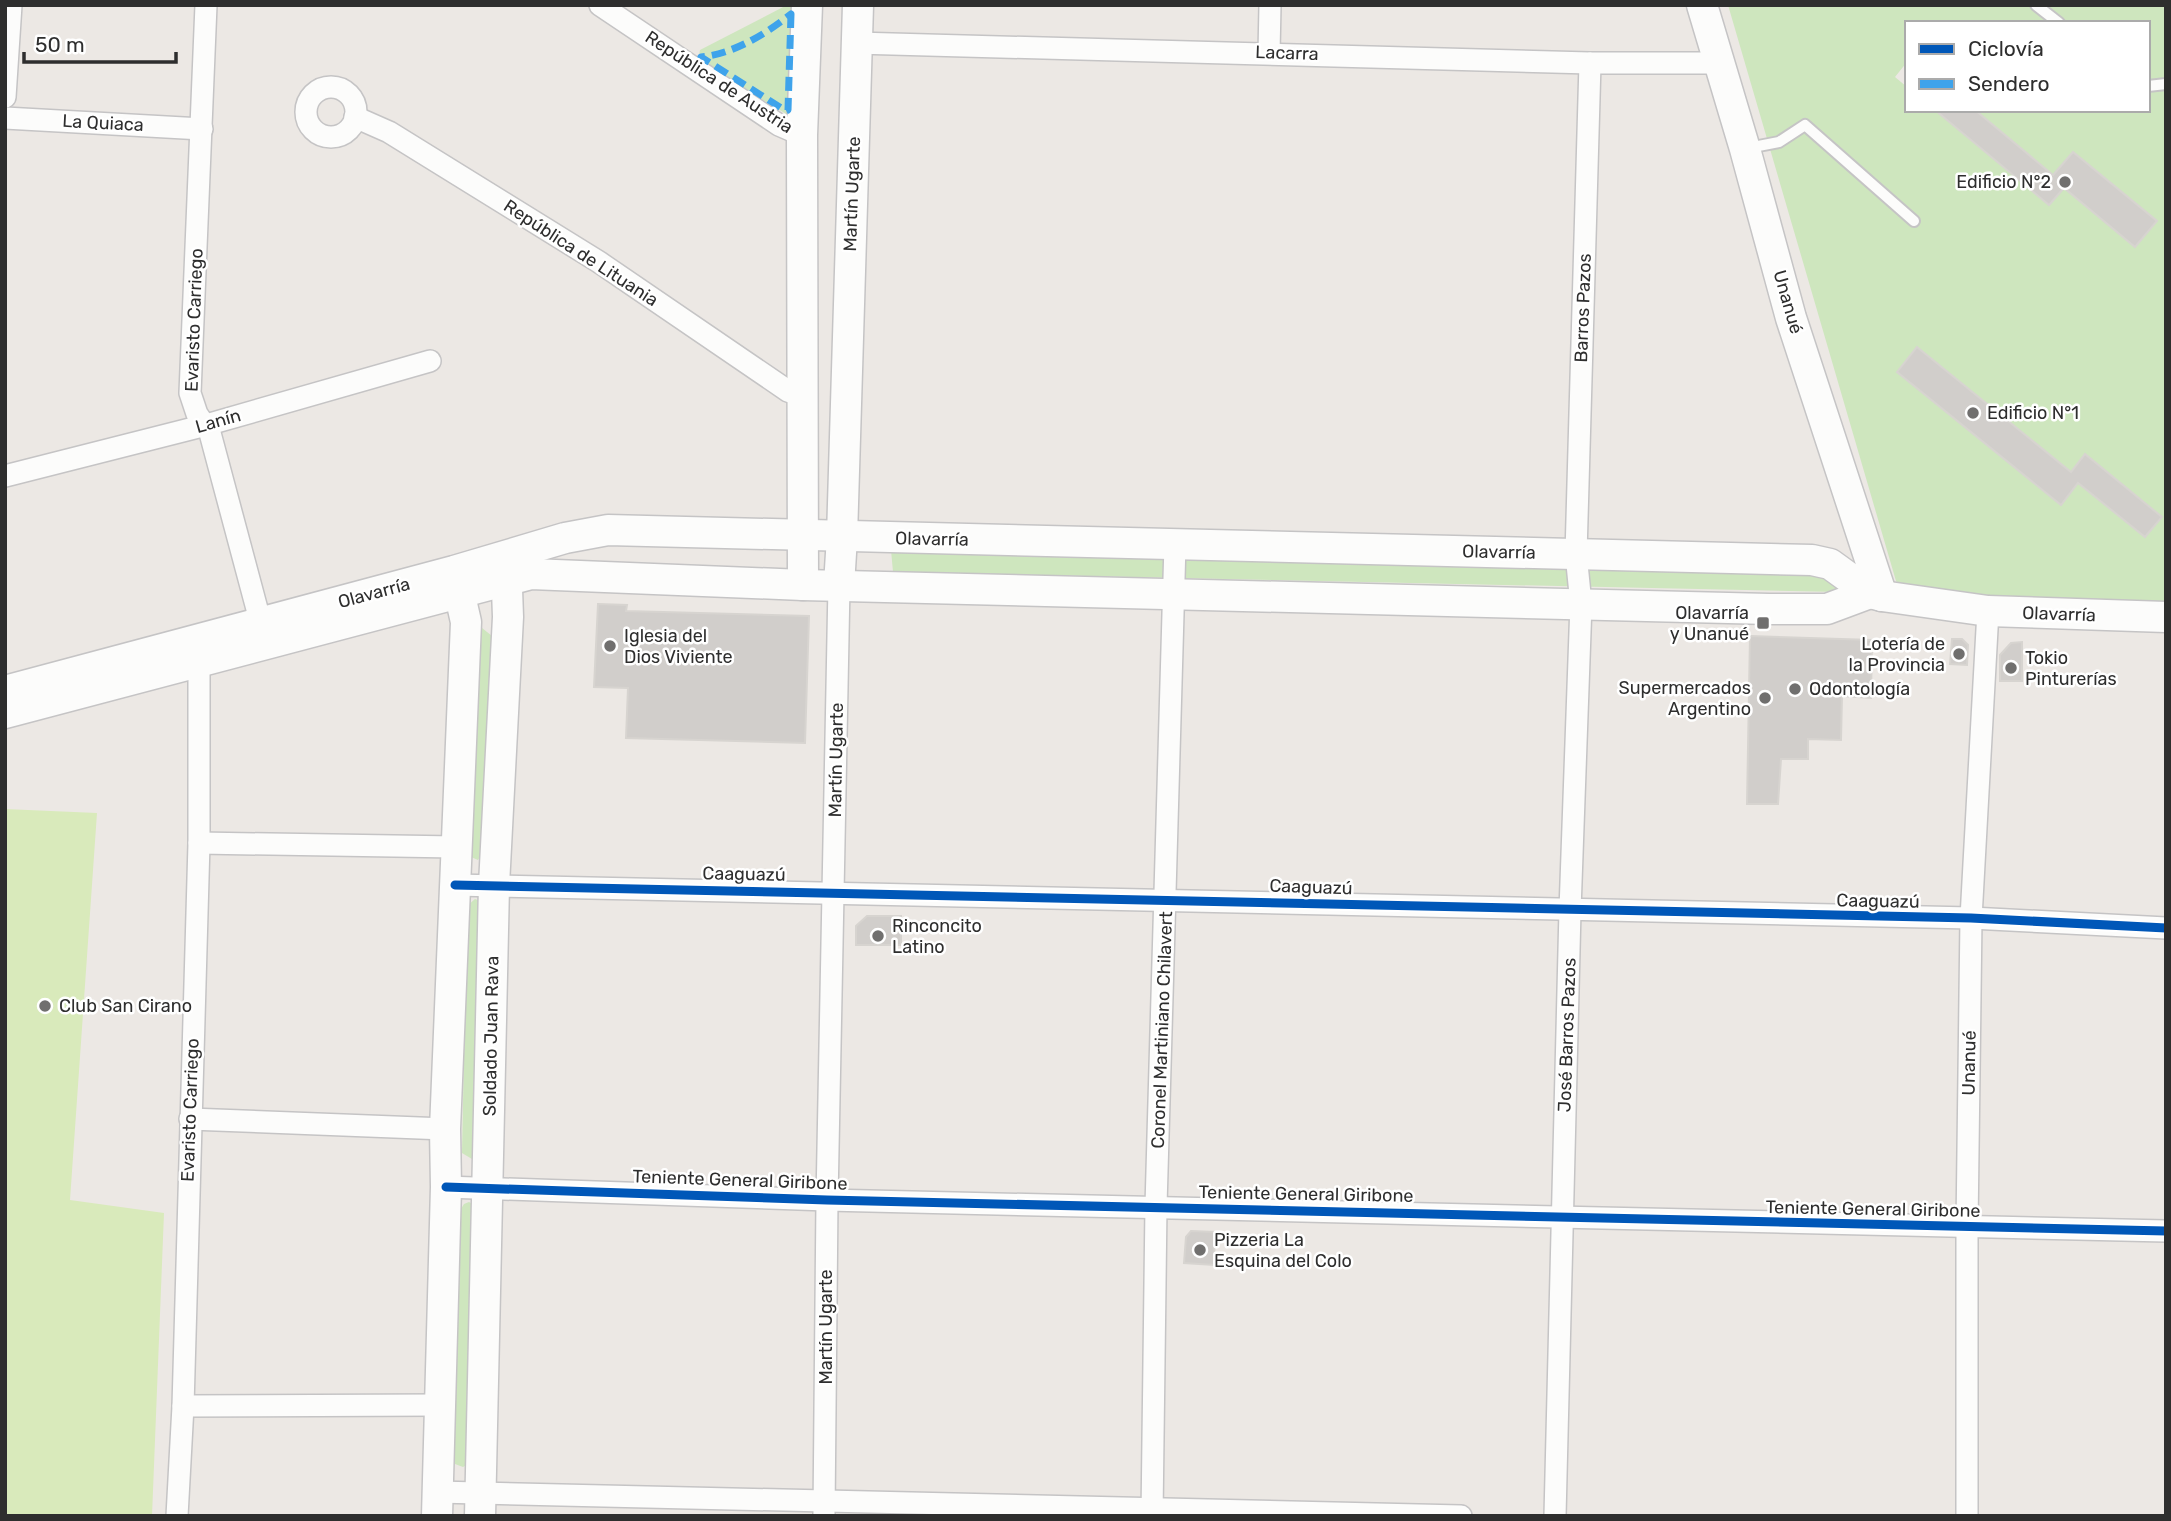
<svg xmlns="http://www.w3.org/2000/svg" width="2171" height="1521" viewBox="0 0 2171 1521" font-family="Rubik,sans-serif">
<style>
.green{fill:#cee6be;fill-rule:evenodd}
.pitch{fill:#d9eabb}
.building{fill:#d1cecb;stroke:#d7d4d0;stroke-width:2}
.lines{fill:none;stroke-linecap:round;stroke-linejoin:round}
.lane-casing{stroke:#c5c4c5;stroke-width:14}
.street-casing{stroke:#c5c4c5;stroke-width:24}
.secondary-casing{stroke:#c5c4c5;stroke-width:33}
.lane{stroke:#fcfcfb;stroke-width:10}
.street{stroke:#fcfcfb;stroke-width:21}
.secondary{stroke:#fcfcfb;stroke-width:30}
.quiet{stroke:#3ea3eb;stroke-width:7;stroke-dasharray:14 7;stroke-linecap:butt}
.cycleway-casing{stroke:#fff;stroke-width:13}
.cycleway{stroke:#0057b8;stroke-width:9}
.poi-dot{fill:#706f6e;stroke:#fff;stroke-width:2.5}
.labels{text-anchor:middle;stroke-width:5;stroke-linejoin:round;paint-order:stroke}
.street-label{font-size:18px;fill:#2e2e2e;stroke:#fff}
.poi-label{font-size:18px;fill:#2e2e2e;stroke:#fff;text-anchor:start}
</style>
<rect width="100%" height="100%" fill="#ece8e4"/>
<g class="green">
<polygon points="787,5 794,5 788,115 698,61 700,50"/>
<path d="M1728 5H2166V606L1921 594 1902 589 1896 581ZM1907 23H2148V110H1975L2053 175 2073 152 2156 221 2135 247 2064 188 2049 205 1935 110H1907V87L1895 77 1907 62ZM1918 348 2071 472 2084 455 2161 517 2145 537 2078 483 2060 504 1898 373Z"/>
<polygon points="891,550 1830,574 1838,592 893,572"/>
<polygon points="482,628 492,636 485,849 478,860 471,857 470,850 476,630"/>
<polygon points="475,899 480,901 477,1155 472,1159 462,1153 467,906"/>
<polygon points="469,1202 474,1205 468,1464 463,1467 455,1464 453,1460 459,1212 464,1204"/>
</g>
<polygon class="pitch" points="5,809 97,813 70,1200 164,1213 152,1516 5,1516"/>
<g class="building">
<polygon points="1935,110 1975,110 2053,175 2073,152 2157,221 2135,247 2064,188 2049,205"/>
<polygon points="1917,347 2071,472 2085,454 2162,517 2145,537 2078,483 2061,505 1897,372"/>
<polygon points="598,604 627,605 626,611 809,616 805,743 626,738 628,688 594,687"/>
<polygon points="1750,636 1872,640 1871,698 1842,696 1841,740 1808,739 1808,759 1781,759 1778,804 1747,804"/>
<polygon points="1952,639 1962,639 1968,645 1967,665 1950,664"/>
<polygon points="2022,642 2022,681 2000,681 2000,655 2011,643"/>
<polygon points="867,916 901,916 901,945 856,945 856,926"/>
<polygon points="1191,1231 1215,1232 1214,1265 1184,1263 1186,1237"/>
</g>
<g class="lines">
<defs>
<g id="lane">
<polyline points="2036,5 2059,23"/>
<polyline points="2148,86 2166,84"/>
<polyline points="1748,148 1779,142 1805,125 1914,221"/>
</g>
<g id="street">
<polyline points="206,5 190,393 197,414 210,433 261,624"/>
<polyline points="600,5 779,125 802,135"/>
<polyline points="856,43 1590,63 1718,63"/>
<polyline points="1269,53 1270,5"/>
<circle cx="331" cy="112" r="25"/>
<polyline points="5,97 11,5"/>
<polyline points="355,117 389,132 599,262 788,391 802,396"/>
<polyline points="5,118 202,129"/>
<polyline points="5,476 206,425 430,361"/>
<polyline points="199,843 456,847"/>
<polyline points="455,885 1971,918 2166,928"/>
<polyline points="190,1119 445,1129"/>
<polyline points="446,1187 827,1200 2166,1231"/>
<polyline points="183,1406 440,1405"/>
<polyline points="437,1492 1461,1516"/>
<polyline points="824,1514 827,1200 839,585"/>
<polyline points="177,1516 183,1406 199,843 199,662"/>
<polyline points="1152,1516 1156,1206 1175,544"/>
<polyline points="1555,1516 1570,910 1581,604 1576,554 1590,63"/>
<polyline points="1967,1516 1967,1227 1971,918 1988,611"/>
</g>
<g id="secondary">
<polyline points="1702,5 1745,149 1791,318 1882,596"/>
<polyline points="803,585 802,135 807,5"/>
<polyline points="839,585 842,537 858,5"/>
<polyline points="5,691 454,571 565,538 608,530 1812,560 1830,564 1870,593 1882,596 1988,611 2166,617"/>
<polyline points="5,713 531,574 803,585 1769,609 1827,609 1870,593"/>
<polyline points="437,1516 446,1187 445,1129 466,622 455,573"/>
<polyline points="480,1516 494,885 508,617 506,561"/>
</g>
</defs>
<use href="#lane" class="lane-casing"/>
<use href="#street" class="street-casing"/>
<use href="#secondary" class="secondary-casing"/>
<use href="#lane" class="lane"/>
<use href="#street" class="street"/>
<use href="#secondary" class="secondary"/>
<path class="quiet" d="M791 14 788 110 786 111 701 57C733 54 766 34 791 14Z"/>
<defs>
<g id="cycleway">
<polyline points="455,885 1971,918 2166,928"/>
<polyline points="446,1187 827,1200 2166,1231"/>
</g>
</defs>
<use href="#cycleway" class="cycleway-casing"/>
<use href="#cycleway" class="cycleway"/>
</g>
<g class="poi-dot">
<circle cx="2065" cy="182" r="7"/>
<circle cx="1973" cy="413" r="7"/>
<rect x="1756" y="616" width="14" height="14" rx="3.5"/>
<circle cx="610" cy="646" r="7"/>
<circle cx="1959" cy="654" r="7"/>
<circle cx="2011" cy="668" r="7"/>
<circle cx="1795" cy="689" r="7"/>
<circle cx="1765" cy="698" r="7"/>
<circle cx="878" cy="936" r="7"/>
<circle cx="45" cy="1006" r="7"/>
<circle cx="1200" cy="1250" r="7"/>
</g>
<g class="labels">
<g class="street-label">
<text transform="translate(1287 53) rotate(2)" y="6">Lacarra</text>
<text transform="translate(719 82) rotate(33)" y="6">República de Austria</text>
<text transform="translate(103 123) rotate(3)" y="6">La Quiaca</text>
<text transform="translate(852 194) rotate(-88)" y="6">Martín Ugarte</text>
<text transform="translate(581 253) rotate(33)" y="6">República de Lituania</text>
<text transform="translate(1788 302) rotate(74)" y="6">Unanué</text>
<text transform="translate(1583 308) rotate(-88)" y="6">Barros Pazos</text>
<text transform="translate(194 320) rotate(-88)" y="6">Evaristo Carriego</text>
<text transform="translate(218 421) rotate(-16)" y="6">Lanín</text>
<text transform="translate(932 539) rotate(1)" y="6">Olavarría</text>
<text transform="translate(1499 552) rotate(1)" y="6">Olavarría</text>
<text transform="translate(374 593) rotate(-15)" y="6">Olavarría</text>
<text transform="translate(2059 614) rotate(2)" y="6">Olavarría</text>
<text transform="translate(836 760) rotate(-89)" y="6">Martín Ugarte</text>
<text transform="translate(744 874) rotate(1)" y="6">Caaguazú</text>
<text transform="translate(1311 887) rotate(2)" y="6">Caaguazú</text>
<text transform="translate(1878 901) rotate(1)" y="6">Caaguazú</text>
<text transform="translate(1162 1030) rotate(-88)" y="6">Coronel Martiniano Chilavert</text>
<text transform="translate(1567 1035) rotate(-88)" y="6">José Barros Pazos</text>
<text transform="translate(491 1036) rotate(-89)" y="6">Soldado Juan Rava</text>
<text transform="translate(1969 1063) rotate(-89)" y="6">Unanué</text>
<text transform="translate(190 1110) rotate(-88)" y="6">Evaristo Carriego</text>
<text transform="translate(740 1180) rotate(2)" y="6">Teniente General Giribone</text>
<text transform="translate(1306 1194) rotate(1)" y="6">Teniente General Giribone</text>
<text transform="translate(1873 1209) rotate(1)" y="6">Teniente General Giribone</text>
<text transform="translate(826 1327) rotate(-90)" y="6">Martín Ugarte</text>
</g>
<g class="poi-label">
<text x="2051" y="188" text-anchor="end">Edificio N°2</text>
<text x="1987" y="419">Edificio N°1</text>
<text x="1749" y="619" text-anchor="end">Olavarría<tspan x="1749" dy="21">y Unanué</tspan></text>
<text x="624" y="642">Iglesia del<tspan x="624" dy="21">Dios Viviente</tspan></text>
<text x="1945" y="650" text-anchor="end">Lotería de<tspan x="1945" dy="21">la Provincia</tspan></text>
<text x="2025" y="664">Tokio<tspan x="2025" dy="21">Pinturerías</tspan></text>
<text x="1751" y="694" text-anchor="end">Supermercados<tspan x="1751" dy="21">Argentino</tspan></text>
<text x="1809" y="695">Odontología</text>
<text x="892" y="932">Rinconcito<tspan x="892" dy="21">Latino</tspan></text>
<text x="59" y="1012">Club San Cirano</text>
<text x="1214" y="1246">Pizzeria La<tspan x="1214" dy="21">Esquina del Colo</tspan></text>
</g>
</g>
<rect width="2171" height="1521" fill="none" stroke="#2e2e2e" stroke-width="14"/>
<rect x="1905" y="21" width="245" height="91" fill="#ffffff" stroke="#ababab" stroke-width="2"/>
<rect x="1919" y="44" width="35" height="10" fill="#0057b8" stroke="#ababab" stroke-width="2"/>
<text x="1968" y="56" font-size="21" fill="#2e2e2e">Ciclovía</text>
<rect x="1919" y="79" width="35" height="10" fill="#3ea3eb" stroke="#ababab" stroke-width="2"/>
<text x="1968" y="91" font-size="21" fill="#2e2e2e">Sendero</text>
<path d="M24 52v10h152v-10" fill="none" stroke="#2e2e2e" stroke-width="3.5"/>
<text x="35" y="52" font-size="21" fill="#2e2e2e" stroke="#ffffff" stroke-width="5" paint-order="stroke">50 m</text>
</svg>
